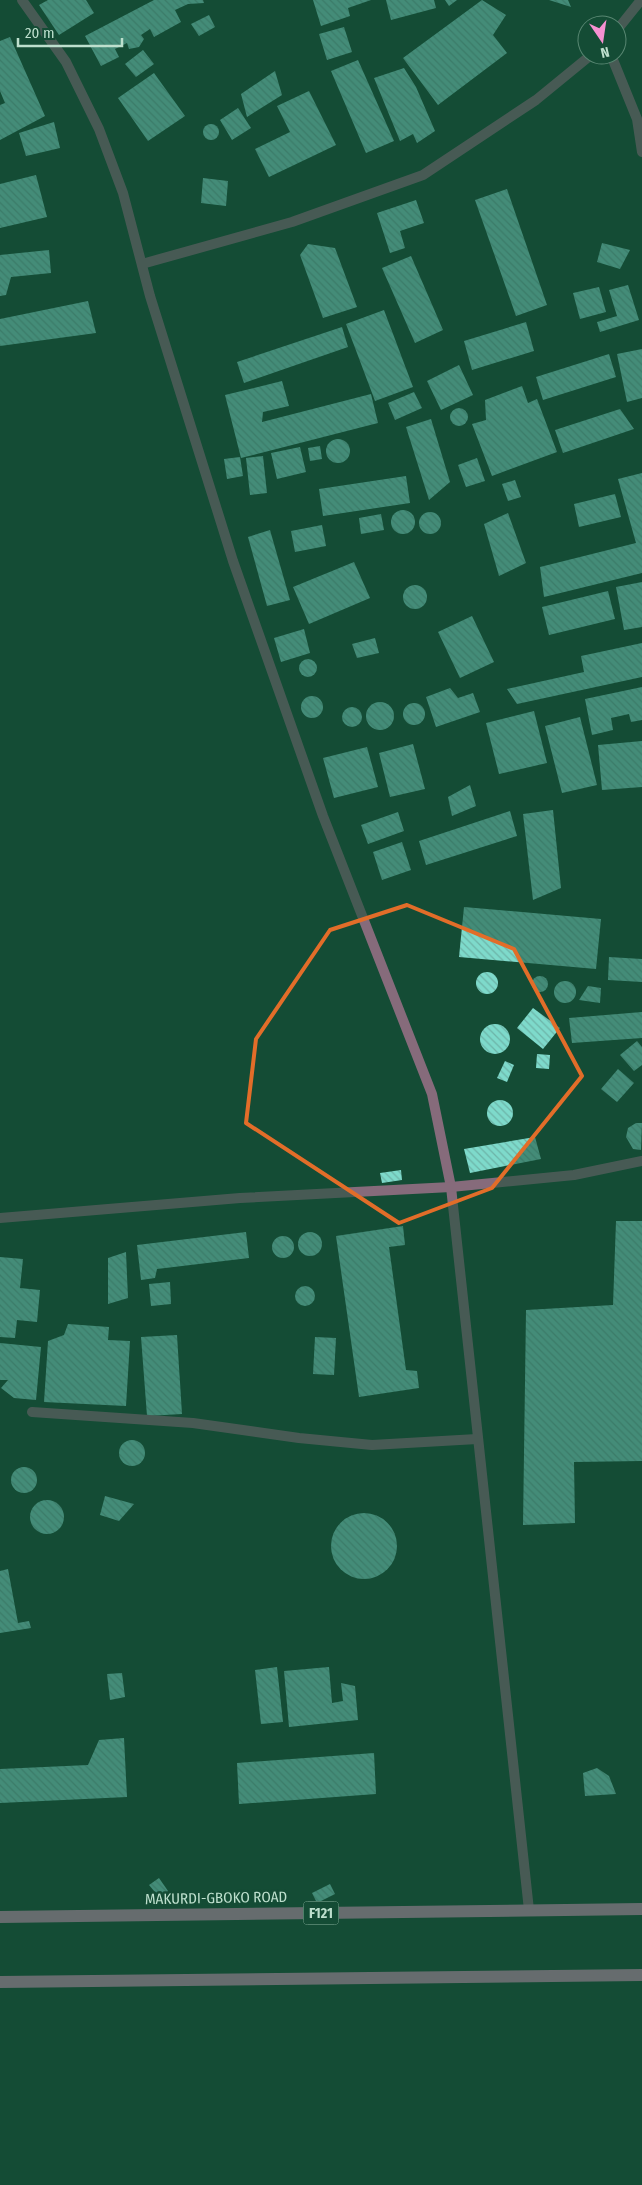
<svg xmlns="http://www.w3.org/2000/svg" width="642" height="2185" viewBox="0 0 642 2185" font-family="'Fira Sans Condensed',sans-serif">
<style>
.building{fill:url(#building-back-hatch)}
.lines{fill:none;stroke-linecap:round;stroke-linejoin:round}
.street{stroke:#866b7b;stroke-width:10}
.primary{stroke:#c993b4;stroke-width:12}
.marked{fill:none;stroke:#e26d29;stroke-width:4;stroke-linejoin:round}
.labels{text-anchor:middle;stroke-width:5;stroke-linejoin:round;paint-order:stroke}
.shield{fill:#144c35;stroke:#8ab39f;stroke-width:1}
.shield-label{font-size:14px;font-weight:bold;fill:#bddfcd}
.street-label{font-size:15px;fill:#bddfcd;stroke:#144c35}
</style>
<defs>
<pattern id="building-back-hatch" width="6" height="6" patternUnits="userSpaceOnUse" patternTransform="scale(1.25)"><rect width="6" height="6" fill="#7edacb"/><path d="M-1 5l2 2M0 0l6 6M5-1l2 2" fill="none" stroke="#6db4a8"/></pattern>
</defs>
<rect width="100%" height="100%" fill="#144c35"/>
<g class="building">
<polygon points="48,0 86,0 94,13 59,35 39,5"/>
<polygon points="154,0 203,0 204,3 188,4 175,10 181,22 154,37 150,29 141,35 144,39 139,47 129,49 127,43 115,49 119,57 101,66 85,36"/>
<polygon points="313,0 371,0 348,8 350,16 321,26"/>
<polygon points="386,0 434,0 436,8 391,20"/>
<polygon points="445,0 457,0 449,6"/>
<polygon points="482,0 506,15 493,35 507,53 438,105 403,58"/>
<polygon points="549,0 568,0 571,7"/>
<polygon points="209,15 215,27 199,36 191,24"/>
<polygon points="344,27 352,52 327,60 319,34"/>
<polygon points="10,37 45,116 0,140 0,105 5,103 0,91 0,41"/>
<polygon points="143,50 154,64 136,77 125,64"/>
<polygon points="358,60 394,141 366,153 331,71"/>
<polygon points="404,68 416,87 435,131 417,143 413,134 400,141 374,78"/>
<polygon points="275,71 282,95 247,117 241,94"/>
<polygon points="154,73 185,116 148,141 118,98"/>
<polygon points="309,91 336,145 269,177 255,149 290,132 277,106"/>
<polygon points="238,108 251,128 232,140 220,120"/>
<polygon points="54,122 60,148 26,156 19,133"/>
<circle cx="211" cy="132" r="8"/>
<polygon points="36,175 47,217 0,228 0,184"/>
<polygon points="203,178 228,181 226,206 201,203"/>
<polygon points="507,189 547,305 516,316 475,200"/>
<polygon points="416,200 424,223 400,231 405,248 390,253 377,213"/>
<polygon points="602,243 630,250 620,269 597,262"/>
<polygon points="308,244 335,248 357,307 323,318 300,255"/>
<polygon points="49,250 51,273 11,277 6,295 0,296 0,255"/>
<polygon points="411,256 443,330 415,343 382,268"/>
<polygon points="628,285 639,320 600,332 597,322 617,316 609,290"/>
<polygon points="599,287 606,312 580,319 573,293"/>
<polygon points="88,301 96,333 0,346 0,319"/>
<polygon points="384,310 413,387 375,401 346,324"/>
<polygon points="526,322 534,351 472,370 464,341"/>
<polygon points="342,327 348,347 244,383 237,362"/>
<polygon points="642,349 642,398 627,402 617,354"/>
<polygon points="609,354 616,377 543,400 536,377"/>
<polygon points="459,365 473,395 441,410 427,381"/>
<polygon points="282,381 289,406 263,412 262,422 371,394 378,423 241,458 225,395"/>
<polygon points="522,386 528,403 537,399 557,452 492,476 472,424 486,420 485,400"/>
<polygon points="414,392 422,408 395,420 388,403"/>
<circle cx="459" cy="417" r="9"/>
<polygon points="620,409 634,429 563,453 555,430"/>
<polygon points="431,419 450,482 429,500 406,427"/>
<circle cx="338" cy="451" r="12"/>
<polygon points="320,446 322,459 310,461 308,448"/>
<polygon points="300,447 306,472 277,479 271,453"/>
<polygon points="263,456 267,493 250,495 246,458"/>
<polygon points="240,457 243,476 227,479 224,459"/>
<polygon points="477,458 485,481 466,487 458,465"/>
<polygon points="642,473 642,573 544,597 540,567 636,543 618,479"/>
<polygon points="406,476 410,503 323,516 319,489"/>
<polygon points="515,480 521,497 508,501 502,484"/>
<polygon points="615,494 621,517 579,527 574,504"/>
<circle cx="403" cy="522" r="12"/>
<circle cx="430" cy="523" r="11"/>
<polygon points="508,513 526,563 499,576 484,524"/>
<polygon points="381,514 384,530 361,534 359,518"/>
<polygon points="322,525 326,546 295,552 291,531"/>
<polygon points="270,530 290,600 267,606 248,537"/>
<polygon points="354,562 370,598 309,624 293,587"/>
<polygon points="642,582 642,627 624,630 616,587"/>
<circle cx="415" cy="597" r="12"/>
<polygon points="608,591 615,619 549,635 542,607"/>
<polygon points="472,616 494,662 460,678 438,632"/>
<polygon points="304,629 310,653 281,662 274,638"/>
<polygon points="375,638 379,653 357,658 352,644"/>
<polygon points="642,643 642,677 517,704 507,689 584,672 581,656"/>
<circle cx="308" cy="668" r="9"/>
<polygon points="642,687 642,720 631,722 629,714 611,718 613,730 592,735 585,699"/>
<polygon points="450,688 458,698 473,693 480,712 436,727 426,697"/>
<circle cx="312" cy="707" r="11"/>
<circle cx="380" cy="716" r="14"/>
<circle cx="414" cy="714" r="11"/>
<circle cx="352" cy="717" r="10"/>
<polygon points="534,711 547,763 499,774 486,723"/>
<polygon points="580,717 597,785 562,793 545,726"/>
<polygon points="642,741 642,787 602,790 598,745"/>
<polygon points="413,744 425,789 390,797 379,753"/>
<polygon points="367,747 378,787 334,798 323,758"/>
<polygon points="470,785 476,806 452,816 448,797"/>
<polygon points="553,810 561,888 533,900 523,814"/>
<polygon points="510,811 517,836 426,865 419,841"/>
<polygon points="398,812 404,831 368,844 361,825"/>
<polygon points="402,842 411,870 382,880 373,852"/>
<polygon points="464,907 601,919 596,969 459,957"/>
<polygon points="609,957 642,959 642,982 608,980"/>
<circle cx="487" cy="983" r="11"/>
<circle cx="540" cy="984" r="8"/>
<circle cx="565" cy="992" r="11"/>
<polygon points="588,986 601,988 600,1003 579,1000"/>
<polygon points="533,1008 560,1028 543,1049 517,1028"/>
<polygon points="642,1012 642,1038 572,1043 569,1018"/>
<circle cx="495" cy="1039" r="15"/>
<polygon points="637,1041 642,1047 642,1065 634,1071 620,1055"/>
<polygon points="537,1054 550,1055 549,1069 536,1068"/>
<polygon points="505,1061 514,1065 507,1082 497,1078"/>
<polygon points="618,1069 634,1083 617,1102 601,1089"/>
<circle cx="500" cy="1113" r="13"/>
<polygon points="636,1123 642,1123 641,1150 633,1149 626,1137 628,1128"/>
<polygon points="535,1137 541,1159 470,1173 464,1149"/>
<polygon points="401,1170 402,1180 382,1183 380,1173"/>
<polygon points="616,1221 642,1221 642,1461 574,1462 575,1523 523,1525 526,1310 613,1305"/>
<polygon points="403,1226 405,1245 389,1247 406,1370 417,1371 419,1388 359,1397 336,1236"/>
<circle cx="310" cy="1244" r="12"/>
<polygon points="246,1232 249,1258 157,1269 155,1278 141,1280 137,1245"/>
<circle cx="283" cy="1247" r="11"/>
<polygon points="126,1252 128,1298 108,1304 108,1258"/>
<polygon points="0,1257 23,1259 20,1288 40,1290 37,1322 17,1320 15,1338 0,1337"/>
<polygon points="170,1282 171,1304 151,1306 149,1284"/>
<circle cx="305" cy="1296" r="10"/>
<polygon points="68,1324 109,1327 108,1340 130,1341 126,1406 44,1402 48,1341 64,1335"/>
<polygon points="177,1335 182,1414 147,1416 141,1337"/>
<polygon points="315,1337 336,1338 334,1375 313,1374"/>
<polygon points="0,1343 41,1347 36,1400 14,1398 1,1388 8,1380 0,1380"/>
<circle cx="132" cy="1453" r="13"/>
<circle cx="24" cy="1480" r="13"/>
<polygon points="105,1496 134,1504 119,1521 100,1515"/>
<circle cx="47" cy="1517" r="17"/>
<circle cx="364" cy="1546" r="33"/>
<polygon points="8,1569 18,1623 29,1621 31,1628 0,1633 0,1571"/>
<polygon points="277,1667 283,1722 261,1724 255,1670"/>
<polygon points="329,1667 332,1703 343,1701 341,1683 355,1686 358,1720 289,1727 284,1671"/>
<polygon points="122,1673 125,1697 110,1700 107,1674"/>
<polygon points="124,1738 127,1797 0,1803 0,1769 88,1765 99,1740"/>
<polygon points="374,1753 376,1794 239,1804 237,1763"/>
<polygon points="597,1768 609,1776 616,1794 585,1796 583,1773"/>
<polygon points="159,1878 168,1891 160,1898 149,1885"/>
<polygon points="330,1884 335,1894 317,1903 312,1893"/>
</g>
<g class="lines">
<g class="street">
<polyline points="22,0 66,62 99,129 123,193 150,296 233,561 323,816 432,1094 451,1187 529,1910"/>
<polyline points="617,30 641,0"/>
<polyline points="611,55 637,119 642,152"/>
<polyline points="142,264 292,222 423,175 536,100 591,55"/>
<polyline points="0,1218 240,1198 451,1187 574,1175 642,1161"/>
<polyline points="32,1412 193,1423 299,1438 372,1445 477,1439"/>
</g>
<g class="primary">
<polyline points="0,1917 642,1909"/>
<polyline points="0,1982 642,1975"/>
</g>
</g>
<path d="M0 0H642V2185H0ZM407 905 514 949 582 1076 492 1188 399 1223 246 1123 256 1039 330 930Z" fill="#144c35" fill-opacity=".55" fill-rule="evenodd"/>
<path class="marked" d="M407 905 514 949 582 1076 492 1188 399 1223 246 1123 256 1039 330 930Z"/>
<g class="labels">
<rect class="shield" x="303.5" y="1901.5" width="35" height="23" rx="4"/>
<g class="shield-label">
<text x="321" y="1918">F121</text>
</g>
<g class="street-label">
<text transform="translate(216 1898) rotate(-1)" y="5">MAKURDI-GBOKO ROAD</text>
</g>
</g>
<g transform="translate(602 40) rotate(167)"><circle r="24" fill="#144c35" stroke="#588772"/>
<path d="M0-4L9 19L0 12L-9 19Z" fill="#f690d1"/>
<text y="-8" font-size="14" font-weight="bold" text-anchor="middle" fill="#bddfcd">N</text>
</g>
<path d="M18 38v8h104v-8" fill="none" stroke="#bddfcd" stroke-width="2.5"/>
<text x="25" y="38" font-size="15" fill="#bddfcd" stroke="#144c35" stroke-width="4" paint-order="stroke">20 m</text>
</svg>
